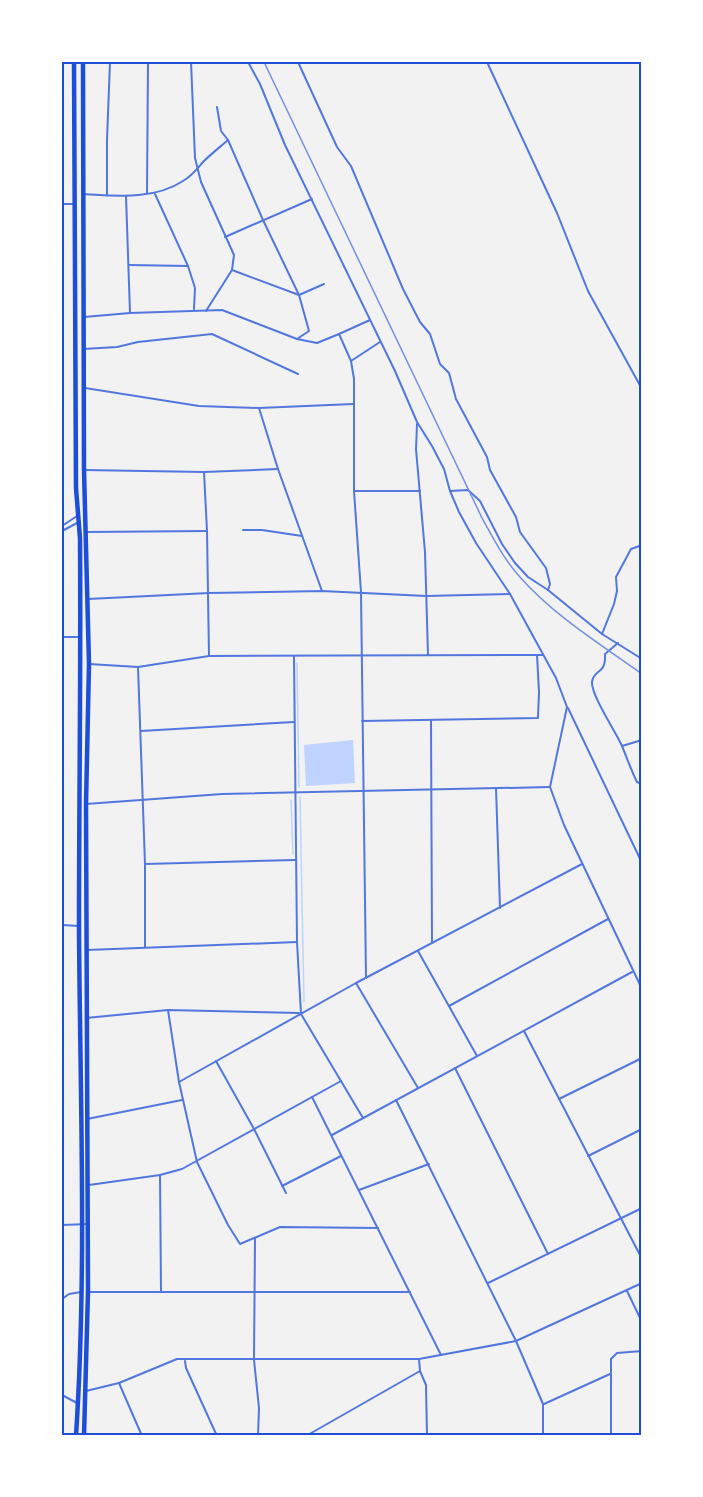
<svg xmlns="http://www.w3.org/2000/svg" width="703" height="1497" viewBox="0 0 703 1497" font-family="Quicksand,sans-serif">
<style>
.water{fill:#bfd3fe}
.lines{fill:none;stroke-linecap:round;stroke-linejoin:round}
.stream{stroke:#bfd3fe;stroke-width:1.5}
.minor{stroke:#5277de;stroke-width:2}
.trunk{stroke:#1d4ed8;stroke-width:4.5}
.rail{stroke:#7290e2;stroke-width:1.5}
.neatline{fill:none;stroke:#1d4ed8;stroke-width:2}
</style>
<rect width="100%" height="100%" fill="#f2f2f2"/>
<polygon class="water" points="353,740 355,783 306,786 304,745"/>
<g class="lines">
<g class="stream">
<polyline points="297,663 299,787"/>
<polyline points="300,797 304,1002"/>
<polyline points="291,800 293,854"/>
</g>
<g class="minor">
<polyline points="191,62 195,158 201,182 234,255 232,270 206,311"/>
<polyline points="248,62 260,84 285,145 395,371 417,422 432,446 444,469 450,491 459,512 476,543 510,594 556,678 567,707 550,787 564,825 642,989"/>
<polyline points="298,62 337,147 351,166 403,289 420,322 430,334 440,364 449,373 456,399 487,457 490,470 516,517 520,532 546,568 550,584 548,590"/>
<polyline points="487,62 557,213 588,291 642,389"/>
<polyline points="217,107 221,131 228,140 263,220 299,295 309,331 297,339"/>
<polyline points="147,193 148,62"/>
<path d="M83 194C117 196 154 200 183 181 192 176 197 169 203 162 211 154 220 147 228 140"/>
<polyline points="155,194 188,266 195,288 194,309"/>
<polyline points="107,195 107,140 110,62"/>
<polyline points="126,196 130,313"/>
<polyline points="62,204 73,204"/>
<polyline points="225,237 312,199"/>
<polyline points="129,265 188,266"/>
<polyline points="232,270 299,295 324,284"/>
<polyline points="84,317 130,313 222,310 297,339 317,343 339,334 351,361 380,342"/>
<polyline points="339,334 370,320"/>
<polyline points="83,349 117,347 138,342 212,334 298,374"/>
<polyline points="351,361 354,379 354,491 361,592 366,978"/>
<polyline points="85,388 199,406 259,408 353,404"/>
<polyline points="259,408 278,469 322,591"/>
<polyline points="417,424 416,449 425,552 428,655"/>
<polyline points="84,470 204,472 278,469"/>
<polyline points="204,472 207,531 209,656"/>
<polyline points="354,491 420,491"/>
<polyline points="450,491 468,490 480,501 502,544 515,563 528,577 548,590 602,634 642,659"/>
<polyline points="62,526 77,516"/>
<polyline points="243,530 262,530 302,536"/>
<polyline points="62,531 79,522"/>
<polyline points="86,532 207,531"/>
<polyline points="88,599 209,593 322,591 426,596 510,594"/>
<polyline points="602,634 614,604 617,591 616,577 631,549 642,545"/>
<polyline points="62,637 80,637"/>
<path d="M618 643 605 654C606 676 594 668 592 682 591 695 616 732 622 746 627 758 631 770 637 782L642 784"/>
<polyline points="294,656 297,942 301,1014 363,1118"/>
<polyline points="89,664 138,667 209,656 543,655"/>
<polyline points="138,667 145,864 145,947"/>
<polyline points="568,708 642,863"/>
<polyline points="362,721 538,718 539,692 537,655"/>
<polyline points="431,721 432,943"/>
<polyline points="141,731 294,722"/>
<polyline points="622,746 642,740"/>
<polyline points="496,788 500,908"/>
<polyline points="86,804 222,794 550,787"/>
<polyline points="145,864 295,860"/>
<polyline points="62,925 79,926"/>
<polyline points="87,950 297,942"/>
<polyline points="418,951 477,1056"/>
<polyline points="356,983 418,1088"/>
<polyline points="449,1006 608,919"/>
<polyline points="168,1010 179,1082 197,1162 228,1225 240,1244 280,1227 378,1228"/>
<polyline points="86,1018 168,1010 299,1013"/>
<polyline points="524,1031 642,1259"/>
<polyline points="216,1061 254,1129 286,1193"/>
<polyline points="455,1068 548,1254"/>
<polyline points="179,1082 356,983 582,864"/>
<polyline points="312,1097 441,1355"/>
<polyline points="559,1099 642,1058"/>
<polyline points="396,1100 516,1341 543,1404 543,1436"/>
<polyline points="87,1119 182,1100"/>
<polyline points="332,1135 632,972"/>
<polyline points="588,1156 642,1129"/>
<polyline points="160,1175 161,1292"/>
<polyline points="89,1185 160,1175 182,1169 341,1081"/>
<polyline points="282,1186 341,1156"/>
<polyline points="359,1190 429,1164"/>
<polyline points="62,1225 89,1224"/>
<polyline points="255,1239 254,1360 259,1408 258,1436"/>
<polyline points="488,1283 642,1208"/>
<polyline points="627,1291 642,1322"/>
<polyline points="89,1292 410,1292"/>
<polyline points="62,1299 69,1294 81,1292"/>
<polyline points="419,1359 420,1371 426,1385 427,1436"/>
<polyline points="185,1361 186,1368 217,1436"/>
<polyline points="119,1383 142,1436"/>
<polyline points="86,1391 119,1383 177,1359 419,1359 516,1341 642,1283"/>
<polyline points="62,1395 77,1403"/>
<polyline points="544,1404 610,1374"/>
<polyline points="306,1436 420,1371"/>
<polyline points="611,1436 611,1359 617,1353 642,1351"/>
</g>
<g class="trunk">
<path d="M74 62 76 488 80 538C81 668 79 798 79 928 80 1097 87 1266 76 1436"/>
<polyline points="83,62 84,470 89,664 86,804 88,1292 84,1436"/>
</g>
<path class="rail" d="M264 62 482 518C493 538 504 559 519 576 553 615 600 644 642 674"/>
</g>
<rect width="703" height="1497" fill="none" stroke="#ffffff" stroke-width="126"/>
<rect x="63" y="63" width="577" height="1371" class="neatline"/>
</svg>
